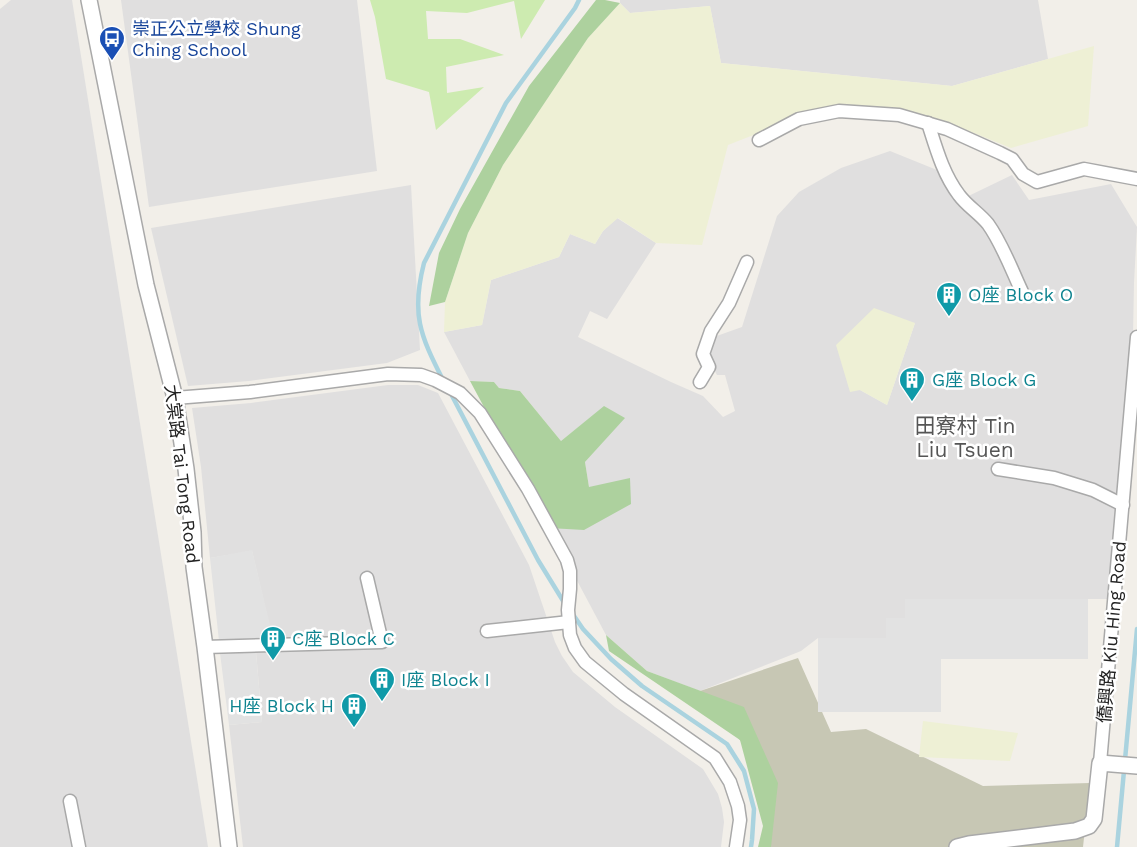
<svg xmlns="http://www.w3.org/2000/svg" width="1137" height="847" viewBox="0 0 1137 847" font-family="'Work Sans','Noto Sans TC',sans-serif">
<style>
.residential{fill:#e0dfdf;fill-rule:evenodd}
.construction{fill:#c7c7b4}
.farmland{fill:#eef0d5}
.grass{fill:#cdebb0}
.forest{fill:#add19e}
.parking{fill:#e2e2e2}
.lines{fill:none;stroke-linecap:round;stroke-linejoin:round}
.stream{stroke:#aad3df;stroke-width:4.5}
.minor-casing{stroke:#a9a9a9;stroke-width:15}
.tertiary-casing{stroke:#a9a9a9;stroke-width:18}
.minor{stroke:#fff;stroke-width:12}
.tertiary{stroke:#fff;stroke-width:15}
.labels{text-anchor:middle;stroke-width:5;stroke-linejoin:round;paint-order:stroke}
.transit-label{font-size:18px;fill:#164399;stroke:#fff;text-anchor:start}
.culture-label{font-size:18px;fill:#0d838f;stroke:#fff;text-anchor:start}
.street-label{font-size:18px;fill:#222;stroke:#fff}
.quarter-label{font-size:21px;fill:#555;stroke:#fff}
</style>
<rect width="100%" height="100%" fill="#f2efe9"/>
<g class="residential">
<polygon points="11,0 72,0 208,847 0,847 0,9"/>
<polygon points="121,0 357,0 377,171 149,207"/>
<polygon points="620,0 1038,0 1048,59 952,86 721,63 710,6 630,13 620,3"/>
<path d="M890 151 937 170 948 192 956 202 1012 175 1029 200 1111 184 1137 227 1134 283 1133 336 1107 599H906L905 618 886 638H818L801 651 700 691 647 671 606 635 549 528 589 487 585 462 624 418 604 407 561 441 520 391 499 388 494 382 470 381 444 332 482 325 491 280 559 257 570 234 595 244 603 231 617 218 656 243 607 319 590 311 578 337 671 382 703 396 723 417 735 411 725 375H717L711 364V338L742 327 777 216 799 192 841 168ZM915 323 887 405 860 390Z"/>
<polygon points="411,185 420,350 387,363 249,381 188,386 151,228"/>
<polygon points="388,385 418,385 438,393 529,565 555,642 562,656 573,672 615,707 703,769 718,794 722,808 724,822 721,847 243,847 229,725 262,722 256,652 220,653 219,641 272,637 252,551 210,558 201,467 192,408 251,403"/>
</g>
<polygon class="construction" points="798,658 831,732 866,729 983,786 1090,783 1083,847 763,847 765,771 700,691"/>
<g class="farmland">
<polygon points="620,3 630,13 710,6 721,63 952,86 1094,46 1088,126 1011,148 949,123 901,109 839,105 797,113 756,134 728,145 702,245 656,243 618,218 603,231 595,244 570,234 559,257 491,280 482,325 444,332 445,302 468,233 503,165 588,38"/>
<polygon points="874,308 915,323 887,405 860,390 850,392 836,345"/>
<polygon points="923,721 1018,733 1010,761 919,757"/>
</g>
<polygon class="grass" points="370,0 545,0 521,39 514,1 467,13 426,11 428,39 460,39 504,55 446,67 447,93 484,87 436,130 429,92 386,79 375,17"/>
<g class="forest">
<polygon points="596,0 605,0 620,3 588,38 503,165 468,233 445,302 429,306 439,253 460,209 529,86"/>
<polygon points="470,381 494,382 499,388 520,391 561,441 604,406 625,418 585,462 589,487 630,478 631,504 584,530 549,528"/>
<polygon points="606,635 647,671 744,707 778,783 771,847 758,847 763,826 740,740 609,651"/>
</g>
<g class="parking">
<polygon points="252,550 273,638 219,641 210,558"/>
<polygon points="905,599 1088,599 1088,659 941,659 941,712 818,712 818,638 886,638 886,618 905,618"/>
<polygon points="256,652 262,722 229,725 220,653"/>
</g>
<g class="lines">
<g class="stream">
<path d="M443 380C420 335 411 314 424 263L506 103 575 8 579 0"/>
<polyline points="449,390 538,560 565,604"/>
<polyline points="572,613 583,629 611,659 642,686 727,744 744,771 754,809 752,840 751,847"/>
<polyline points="1117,847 1137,629"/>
</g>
<defs>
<g id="minor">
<path d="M928 123C936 148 943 174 959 195 967 206 979 213 988 224 1003 245 1012 271 1023 294"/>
<polyline points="759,140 799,119 839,111 899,115 947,129 1000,153 1012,159 1023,174 1037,182 1084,169 1137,179"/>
<polyline points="700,382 709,367 703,354 711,331 729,303 747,262"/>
<polyline points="175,398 250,392 388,374 421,375 435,380 460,393 480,413 528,489 567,560 570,571 570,589 568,610 570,635 575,648 585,662 624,694 715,758 730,782 738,806 740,820 736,847"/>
<polyline points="998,469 1054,478 1093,490 1123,505"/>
<polyline points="487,631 569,622"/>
<polyline points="205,647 382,642 367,578"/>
<polyline points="1100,763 1137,337"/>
<polyline points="70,801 79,847"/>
</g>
<g id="tertiary">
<polyline points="89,0 146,285 175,398 186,469 193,532 194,567 205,647 229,847"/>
<polyline points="957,847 969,844 1075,831 1089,826 1094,819 1100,763 1137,766"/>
</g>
</defs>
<use href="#minor" class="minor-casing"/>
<use href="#tertiary" class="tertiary-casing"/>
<use href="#minor" class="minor"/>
<use href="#tertiary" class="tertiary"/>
</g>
<defs>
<symbol id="bus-pin" viewBox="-11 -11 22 30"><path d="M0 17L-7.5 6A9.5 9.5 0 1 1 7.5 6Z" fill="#1a4fb4" stroke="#fff"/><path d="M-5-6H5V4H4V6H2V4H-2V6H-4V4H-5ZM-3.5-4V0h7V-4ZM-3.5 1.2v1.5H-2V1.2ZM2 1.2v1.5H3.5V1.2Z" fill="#fff"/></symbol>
<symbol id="building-pin" viewBox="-11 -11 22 30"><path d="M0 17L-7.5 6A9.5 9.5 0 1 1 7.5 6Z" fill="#0f9aa8" stroke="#fff"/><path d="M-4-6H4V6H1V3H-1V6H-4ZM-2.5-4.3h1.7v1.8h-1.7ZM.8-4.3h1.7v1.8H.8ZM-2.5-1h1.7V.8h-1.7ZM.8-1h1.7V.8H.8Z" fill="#fff"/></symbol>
</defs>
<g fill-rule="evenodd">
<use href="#bus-pin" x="97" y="24" width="30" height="40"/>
<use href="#building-pin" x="934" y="280" width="30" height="40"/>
<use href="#building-pin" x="897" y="365" width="30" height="40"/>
<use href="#building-pin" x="258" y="624" width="30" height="40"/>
<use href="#building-pin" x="367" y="665" width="30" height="40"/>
<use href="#building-pin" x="339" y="691" width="30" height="40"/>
</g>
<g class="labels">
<g class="transit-label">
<text x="132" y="35">崇正公立學校 Shung<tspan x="132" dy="21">Ching School</tspan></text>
</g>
<g class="culture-label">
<text x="968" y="301">O座 Block O</text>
<text x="932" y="386">G座 Block G</text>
<text x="292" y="645">C座 Block C</text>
<text x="401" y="686">I座 Block I</text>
<text x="334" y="712" text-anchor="end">H座 Block H</text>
</g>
<g class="street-label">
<text transform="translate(182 474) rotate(83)" y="6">大棠路 Tai Tong Road</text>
<text transform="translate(1112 632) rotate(-85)" y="6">僑興路 Kiu Hing Road</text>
</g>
<g class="quarter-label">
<text x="965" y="433">田寮村 Tin<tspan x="965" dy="24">Liu Tsuen</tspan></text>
</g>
</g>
</svg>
